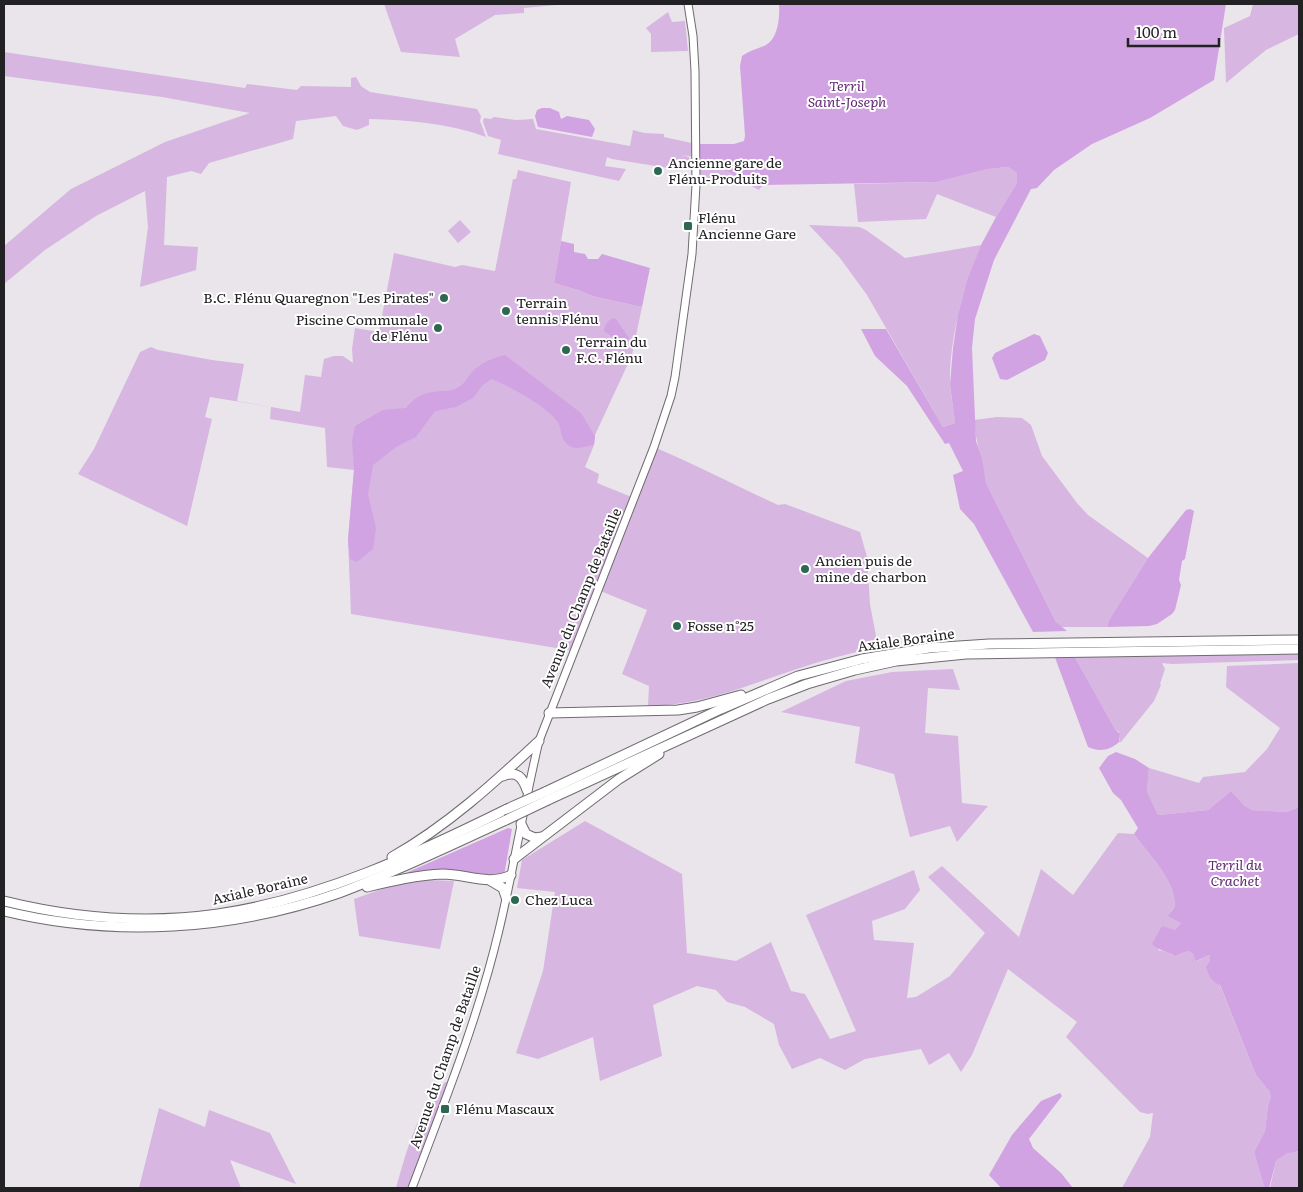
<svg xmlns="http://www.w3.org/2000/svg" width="1303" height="1192" viewBox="0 0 1303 1192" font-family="Literata,serif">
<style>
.green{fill:#d7b6e1}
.forest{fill:#d2a3e2}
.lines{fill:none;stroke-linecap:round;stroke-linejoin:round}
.tertiary-casing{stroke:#6f6b70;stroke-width:9}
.trunk-casing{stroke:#6f6b70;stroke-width:11}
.tertiary{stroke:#fff;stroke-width:7}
.trunk{stroke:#fff;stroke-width:9}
.trunk-bridge-casing{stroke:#6f6b70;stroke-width:11;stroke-linecap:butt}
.trunk-bridge{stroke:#fff;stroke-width:9}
.poi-dot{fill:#2d6852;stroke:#fff;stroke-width:2}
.labels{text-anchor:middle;stroke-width:4;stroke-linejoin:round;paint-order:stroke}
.park-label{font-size:14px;font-style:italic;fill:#612872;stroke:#fff}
.poi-label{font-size:14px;fill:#222123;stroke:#fff;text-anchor:start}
.street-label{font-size:14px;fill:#222123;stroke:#fff}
</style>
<rect width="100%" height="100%" fill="#e9e5ea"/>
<g class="green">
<polygon points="384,4 567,4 524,8 524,13 495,15 455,39 460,57 401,52"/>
<polygon points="1253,4 1299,4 1299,34 1266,50 1226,83 1224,28 1250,16"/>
<polygon points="668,12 672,22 685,21 688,51 651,52 651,34 646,28"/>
<path d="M4 52 245 88 247 84 297 90 301 86 351 87V78L356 77 361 86 370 92 477 109 481 116 480 121 486 137C449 123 408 120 369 119V125L357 130 343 126 336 116 296 121 293 139 209 163 201 174 191 171 167 177 164 245 198 247 196 270 140 287 148 227 145 191 96 216 45 250 4 284V246L71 189 165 142 250 113 162 97 4 76Z"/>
<polygon points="494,117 516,120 533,119 536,129 630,146 633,130 644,133 664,134 664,137 696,144 696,157 681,155 689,157 691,165 688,169 674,169 612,159 607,157 605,166 626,169 619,181 498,154 501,140 488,136 483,122 484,118 491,119"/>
<polygon points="696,163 720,168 760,188 759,190 742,181 702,177"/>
<polygon points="1008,167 1017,173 1017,183 996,217 937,194 926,219 858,222 854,184 937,182 988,169"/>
<path d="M518 170 571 182 554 283 581 291 592 296 642 307 632 355 595 435 594 445 585 467 599 474 597 483 634 498 654 447C696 465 737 486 778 505L785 504 860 532 867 557 870 604 878 647C852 653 826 659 800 668 747 685 705 705 648 706L649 686 622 674 647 610 598 590 574 651 351 614 348 540 354 470 327 467 325 428 270 419 271 407 210 397 205 417 212 419 187 526 78 474 94 449 140 352 151 347 158 350 212 360 244 364 237 401 300 412 305 375 321 377 324 359 334 356H343L353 363 352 349 355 328 379 332 394 253 455 267 462 265 495 271 513 179H516Z"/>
<polygon points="460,220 471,232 458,243 448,231"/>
<path d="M809 225 859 227 866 230 905 258 981 245C964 289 949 337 950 385 951 397 954 411 955 423L943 427 867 295 840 258Z"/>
<path d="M997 417 1022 418 1031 425 1042 456 1077 503 1088 515 1148 558 1109 620 1107 627H1061L1056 622 986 483C982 461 976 443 974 420Z"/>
<polygon points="1299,649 1299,660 1172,664 1162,663 1165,669 1160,684 1161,685 1154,701 1121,742 1119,742 1120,738 1119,732 1115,729 1072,652"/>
<polygon points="1299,663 1299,807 1287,812 1252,810 1245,806 1231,791 1208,810 1158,815 1147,791 1149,768 1199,783 1203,777 1245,772 1267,749 1280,728 1226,687 1227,666"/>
<polygon points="953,669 960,690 928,688 925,733 958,736 962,803 988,806 957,842 950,826 910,837 894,774 855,763 860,727 781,712 846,681 892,672"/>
<path d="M585 821 682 874 687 953 736 961 771 942 791 991 805 994 830 1039 856 1031 806 915 914 870 920 890 905 909 872 921 874 940 914 943 907 998 916 997 950 976 985 933 928 877 942 866 1019 937 1041 869 1073 895 1118 833 1134 834C1149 855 1175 879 1175 906L1171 911 1181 923 1158 950 1167 952 1173 956 1188 951 1193 954 1197 961 1210 955V961L1256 1075 1269 1091 1271 1097 1268 1106 1265 1131 1254 1152 1266 1188H1122L1150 1137 1153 1113 1148 1114 1140 1112 1066 1037 1077 1022 1008 969 972 1055 961 1072 949 1053 929 1065 921 1049 865 1059 845 1070 820 1058 792 1069 779 1045 774 1024 745 1007 727 1002 716 990 697 986 653 1005 662 1056 600 1081 593 1037 538 1059 516 1053 543 971 555 892 517 888 522 860Z"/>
<polygon points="429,880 454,881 440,949 359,936 354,899 393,885"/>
<path d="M445 1082H447L446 1086 408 1188H396C407 1150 416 1112 445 1082Z"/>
<polygon points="159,1108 205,1127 209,1110 270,1133 296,1184 230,1160 241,1188 139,1188"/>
<polygon points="1299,1151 1299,1188 1270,1188 1276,1161 1286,1154"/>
</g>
<g class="forest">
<path d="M779 4H1226L1214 80 1150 118 1092 144 1054 170 1037 188 1031 189 994 260 975 319 972 348 976 441 982 459 986 483 1056 622 1067 631 1033 632 974 524 960 509 953 475 963 471 949 443 945 444 907 386 875 356 861 329H886L943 427 955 423 950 385 953 348 958 315 968 278 981 245 996 217 1017 183V173L1008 167 988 169 937 182 763 185 760 188 720 168 696 163V144H734L744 141 745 136 740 66 742 56C749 51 756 49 764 46 778 40 780 18 779 4Z"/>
<polygon points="542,108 550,108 559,112 561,119 567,116 589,120 595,129 592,137 538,127 535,116 537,110"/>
<polygon points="561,241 574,244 574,252 585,254 588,259 598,259 602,254 650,268 642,307 592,296 581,291 554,283"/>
<path d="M613 318 616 319 629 338 625 344 621 343 604 331C604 326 608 320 613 318Z"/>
<polygon points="1034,334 1040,336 1048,353 1045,360 1007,380 1000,379 992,358 995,353"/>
<path d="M505 355 581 413 595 436 594 445C586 446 575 451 568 445 560 439 562 428 557 421 546 406 508 385 491 379L482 386 473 398 456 407 435 411 416 437 396 447 373 465 368 494 376 528 373 549 357 562 350 559 348 540 354 470 352 441 355 426 383 410 406 408C417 395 423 393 440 391 445 391 451 391 455 389 464 385 466 380 471 373 480 363 492 358 505 355Z"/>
<polygon points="1190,509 1194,511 1185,559 1182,561 1179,580 1181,585 1175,610 1172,614 1157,624 1149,626 1107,627 1109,620 1148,558 1186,510"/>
<path d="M1053 652H1072L1115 729 1120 734 1119 742C1109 751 1099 752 1088 747Z"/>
<path d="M1116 752 1135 759 1149 768 1147 791 1158 815 1208 810 1231 791 1245 806 1252 810 1287 812 1299 807V1151L1286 1154 1276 1161 1269 1188H1265L1254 1152 1265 1131 1268 1106 1271 1097 1269 1091 1256 1075 1220 985C1211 981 1209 976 1206 967L1210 961V955L1196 961 1193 954 1188 951 1174 956C1166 951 1158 950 1152 944L1162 926 1175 930 1181 923 1168 916 1175 906C1175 879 1149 855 1134 834L1138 828 1121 800 1113 793 1099 768 1108 756Z"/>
<polygon points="508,828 512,829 504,876 467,872 406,873"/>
<polygon points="1060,1093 1062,1096 1029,1139 1033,1148 1061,1173 1073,1188 1001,1188 989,1175 1012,1135 1041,1101"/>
</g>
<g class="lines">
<defs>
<path id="tertiary" d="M412 1188C444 1103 478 1019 499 930 514 867 524 804 539 741L654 447 671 396 675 377 692 254 696 185 695 71 693 36 688 4"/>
<g id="trunk">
<polyline points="549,713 678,710 697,707 741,695"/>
<path d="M503 776C517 770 523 778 527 790"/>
<polyline points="545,792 721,709 798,676 862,659 929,648 989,644 1299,640"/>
<polyline points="548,800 768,699 807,684 855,670 896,661 966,654 1299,649"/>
<polyline points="521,824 526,834 535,838 542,837"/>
<path d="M392 857C447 826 494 783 539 741"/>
<polyline points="514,859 619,779 659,754"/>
<polyline points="491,881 503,888 506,897"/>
<path d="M367 887C392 881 417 875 443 874 465 874 490 886 511 875"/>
<path d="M4 901C73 918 147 924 218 914 320 899 416 854 507 809"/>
<path d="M4 911C114 938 233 930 339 893 396 872 451 845 506 820"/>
</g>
</defs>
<use href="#tertiary" class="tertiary-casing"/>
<use href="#trunk" class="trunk-casing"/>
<use href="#tertiary" class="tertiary"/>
<use href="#trunk" class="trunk"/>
<defs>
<g id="trunk-bridge">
<polyline points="507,809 545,792"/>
<polyline points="506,820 548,800"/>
</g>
</defs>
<use href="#trunk-bridge" class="trunk-bridge-casing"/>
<use href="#trunk-bridge" class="trunk-bridge"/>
</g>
<g class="poi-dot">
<circle cx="658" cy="171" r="5"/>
<rect x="683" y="221" width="10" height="10" rx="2.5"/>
<circle cx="444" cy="298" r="5"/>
<circle cx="506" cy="311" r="5"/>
<circle cx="438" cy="328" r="5"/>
<circle cx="566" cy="350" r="5"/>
<circle cx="805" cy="569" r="5"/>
<circle cx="677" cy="626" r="5"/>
<circle cx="515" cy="900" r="5"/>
<rect x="440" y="1104" width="10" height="10" rx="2.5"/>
</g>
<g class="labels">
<g class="park-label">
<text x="847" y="91">Terril<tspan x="847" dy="16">Saint-Joseph</tspan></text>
<text x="1235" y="870">Terril du<tspan x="1235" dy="16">Crachet</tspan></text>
</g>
<g class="poi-label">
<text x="668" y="168">Ancienne gare de<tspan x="668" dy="16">Flénu-Produits</tspan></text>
<text x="698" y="223">Flénu<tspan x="698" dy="16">Ancienne Gare</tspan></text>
<text x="434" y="303" text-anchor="end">B.C. Flénu Quaregnon "Les Pirates"</text>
<text x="516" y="308">Terrain<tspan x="516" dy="16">tennis Flénu</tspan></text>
<text x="428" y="325" text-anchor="end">Piscine Communale<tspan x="428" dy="16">de Flénu</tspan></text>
<text x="576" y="347">Terrain du<tspan x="576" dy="16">F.C. Flénu</tspan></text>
<text x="815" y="566">Ancien puis de<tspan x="815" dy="16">mine de charbon</tspan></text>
<text x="687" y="631">Fosse n°25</text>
<text x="525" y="905">Chez Luca</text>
<text x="455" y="1114">Flénu Mascaux</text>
</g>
<g class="street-label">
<text transform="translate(581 598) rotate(-68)" y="5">Avenue du Champ de Bataille</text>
<text transform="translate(906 640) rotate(-8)" y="5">Axiale Boraine</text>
<text transform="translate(260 889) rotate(-13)" y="5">Axiale Boraine</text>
<text transform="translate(445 1057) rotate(-71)" y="5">Avenue du Champ de Bataille</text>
</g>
</g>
<rect width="1303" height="1192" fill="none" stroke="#222123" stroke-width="10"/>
<path d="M1128 38v8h91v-8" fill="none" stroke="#222123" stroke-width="2.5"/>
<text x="1136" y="38" font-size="15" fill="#222123" stroke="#ffffff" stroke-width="4" paint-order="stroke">100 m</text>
</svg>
